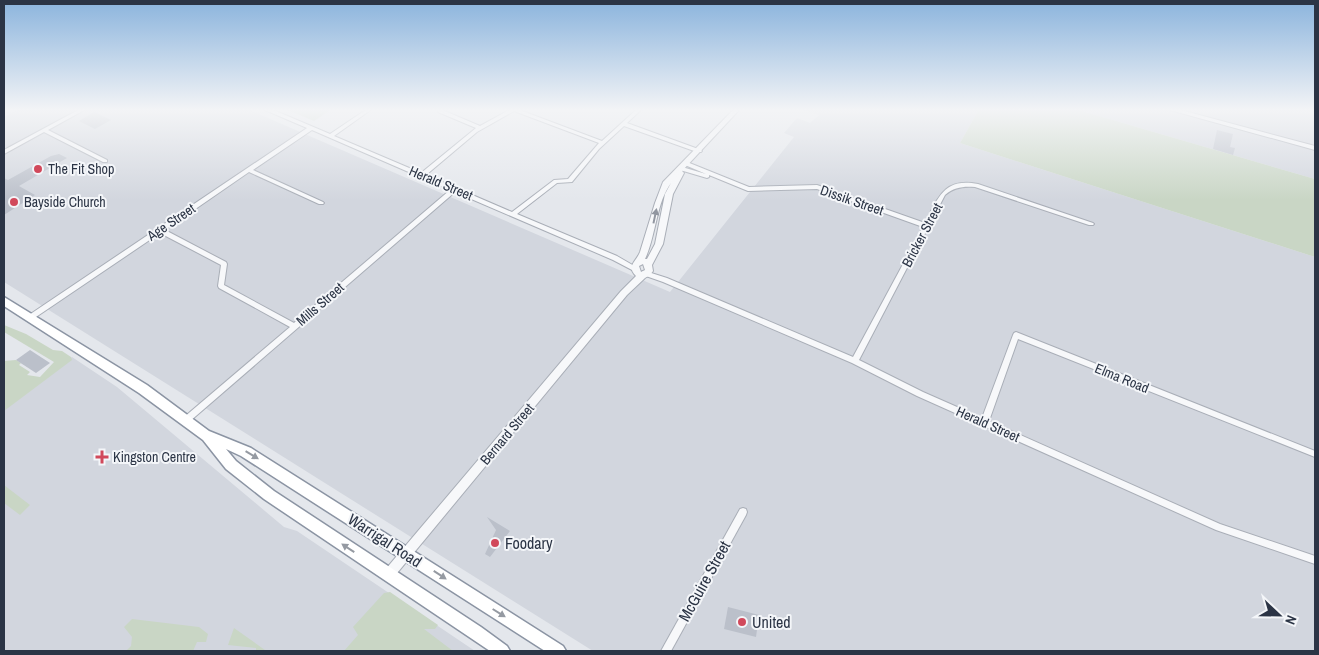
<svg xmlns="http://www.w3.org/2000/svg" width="1319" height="655" viewBox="0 0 1319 655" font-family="'Archivo Narrow',sans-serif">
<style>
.built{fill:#d2d6de}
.green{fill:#c9d6c5}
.building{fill:#bbc0ca}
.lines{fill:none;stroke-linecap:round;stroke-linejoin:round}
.minor-casing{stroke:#a9aeb7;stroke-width:2}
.tertiary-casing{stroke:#a9aeb7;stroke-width:2}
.trunk-casing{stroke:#8b94a3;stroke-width:3}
.minor{fill:#f7f8fa;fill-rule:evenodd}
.tertiary{fill:#f7f8fa;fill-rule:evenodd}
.trunk{fill:#fff;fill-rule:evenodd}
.oneway{fill:#9196a0}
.oneway2{fill:#959aa2}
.poi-dot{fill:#d1495b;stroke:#f4f6f9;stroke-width:2}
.labels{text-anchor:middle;stroke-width:4;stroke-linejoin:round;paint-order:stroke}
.poi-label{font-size:14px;fill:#2b3445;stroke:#f4f6f9;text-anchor:start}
.street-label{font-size:14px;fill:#2b3445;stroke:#f4f6f9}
.near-street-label{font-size:16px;fill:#2b3445;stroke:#f4f6f9}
.near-poi-label{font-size:16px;fill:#2b3445;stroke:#f4f6f9;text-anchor:start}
</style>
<rect width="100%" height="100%" fill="#e4e7ec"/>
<g class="built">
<polygon points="19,109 247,109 670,292 794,137 784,133 797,118 810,123 819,115 800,109 979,109 960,143 1315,257 1315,651 593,651 4,282 4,117"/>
<polygon points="1075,109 1315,109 1315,179"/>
<polygon points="72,357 117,387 284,527 297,531 475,651 4,651 4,408"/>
</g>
<g class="green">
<polygon points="285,109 332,109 314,121"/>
<polygon points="979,109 1075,109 1315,179 1315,257 960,143"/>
<polygon points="4,325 26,334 53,350 62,351 71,357 72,360 4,411 4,361 16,360 21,363 19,365 30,372 27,375 40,377 54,362 4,332"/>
<polygon points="4,485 30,505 20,515 4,503"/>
<polygon points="390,592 438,625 435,629 424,629 453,651 344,651 358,635 353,627 384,593"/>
<polygon points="132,619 199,627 208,634 206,642 197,642 193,651 126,651 131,646 132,637 124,627"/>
<polygon points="234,628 265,650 264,651 256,651 256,648 228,645"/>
</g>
<g class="building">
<polygon points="94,112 111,120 95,129 79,121"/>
<polygon points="1217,130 1233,134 1230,147 1235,148 1233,155 1213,149"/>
<polygon points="59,154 67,158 19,186 35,195 4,215 4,178 8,180 51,156"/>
<polygon points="30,350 50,363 36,373 16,360"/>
<polygon points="487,517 510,531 490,557 485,554 496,530"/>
<polygon points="728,607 759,615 756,637 724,629"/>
</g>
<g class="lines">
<defs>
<g id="minor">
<polygon points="80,109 86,109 48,130 107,160 107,162 103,162 44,132 4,154 4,150"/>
<path d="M265 109H271L330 134 367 109H372L334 136 421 173 476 128 438 112V110L440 109 480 126 511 109H517L602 141 637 109H642L627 123 701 150 702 151 701 152H697L624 126 599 149 572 182 557 183 517 214 617 256 636 267 637 269 636 271H634L613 260 455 192 189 422 186 423 183 422 182 420 183 418 290 327 219 288 218 286 221 265 160 233 33 319H29L28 317 29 315 307 128 265 110ZM514 111 599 143 568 179 554 180 512 212 426 175 477 132ZM312 130 450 190 294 323 224 285 227 264 226 262 165 230 249 172 319 204H323L324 203 323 202 253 170Z"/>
<polygon points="1169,109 1177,109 1315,146 1315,150 1170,110"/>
<path d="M687 162 749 187 817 185 925 223C938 198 944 177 978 184L1093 223 1094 224 1093 225H1089L975 187C964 186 954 187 945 195L859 360 923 392 982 418 1013 335 1014 333 1016 332 1315 451V457L1018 339 989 421 1220 524 1315 556V564L1216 530 917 396 852 363 663 282 643 275 642 273 643 271H645L667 278 853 357 923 227 817 189 748 191 709 175V177L707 178 680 170 679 169 682 167 706 174 685 165V163Z"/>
<polygon points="743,508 746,509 747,512 746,515 671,651 661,651 740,509"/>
</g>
<path id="tertiary" d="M734 109H740L682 171 684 173 673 194 663 244 652 265 653 271 650 275 645 278 627 295 393 578 389 580 385 578 383 574 385 570 621 291 636 276C626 266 636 262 640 252L655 203 663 182ZM671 183 665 194 655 244 647 259H645C656 236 656 203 671 183ZM643 264 645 270 641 272 639 266Z"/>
<polygon id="trunk" points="4,297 147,385 209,431 251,448 563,646 566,651 545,651 241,456 226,449 236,461 274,491 481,627 507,646 510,651 490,651 264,499 226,469 203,440 139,393 4,306"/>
</defs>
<use href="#minor" class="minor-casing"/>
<use href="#tertiary" class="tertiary-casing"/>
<use href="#trunk" class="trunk-casing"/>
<use href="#minor" class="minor"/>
<use href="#tertiary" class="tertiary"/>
<use href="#trunk" class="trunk"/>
</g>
<defs><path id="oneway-solid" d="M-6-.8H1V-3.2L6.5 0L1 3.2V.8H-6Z" transform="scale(1.25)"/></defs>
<use class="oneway" href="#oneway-solid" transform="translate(655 216) rotate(-78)"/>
<g class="oneway2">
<use href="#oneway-solid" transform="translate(252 455) rotate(31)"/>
<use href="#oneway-solid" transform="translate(348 548) rotate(-147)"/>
<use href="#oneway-solid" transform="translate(440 575) rotate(33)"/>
<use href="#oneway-solid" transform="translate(499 613) rotate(32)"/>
</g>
<linearGradient id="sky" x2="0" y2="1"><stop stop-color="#8bb4dd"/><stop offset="0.55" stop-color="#f3f4f6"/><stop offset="1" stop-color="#f3f4f6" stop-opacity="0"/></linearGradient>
<rect width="1319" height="200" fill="url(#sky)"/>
<g class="poi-dot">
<circle cx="38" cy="169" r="5"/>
<circle cx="14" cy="202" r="5"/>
<path d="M99.5 449.5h5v5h5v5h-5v5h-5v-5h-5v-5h5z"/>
<circle cx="495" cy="543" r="5"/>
<circle cx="742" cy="622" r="5"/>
</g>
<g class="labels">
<g class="poi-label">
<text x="48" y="174">The Fit Shop</text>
<text x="24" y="207">Bayside Church</text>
<text x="113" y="462">Kingston Centre</text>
</g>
<g class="street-label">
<text transform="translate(441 183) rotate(23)" y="5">Herald Street</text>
<text transform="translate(852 200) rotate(19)" y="5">Dissik Street</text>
<text transform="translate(171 222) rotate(-34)" y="5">Age Street</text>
<text transform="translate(922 235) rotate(-62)" y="5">Bricker Street</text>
<text transform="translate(320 304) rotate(-41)" y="5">Mills Street</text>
<text transform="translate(1122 378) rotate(22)" y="5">Elma Road</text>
<text transform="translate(988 424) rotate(24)" y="5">Herald Street</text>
<text transform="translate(507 434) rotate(-50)" y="5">Bernard Street</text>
</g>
<g class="near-street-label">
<text transform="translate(385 540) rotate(33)" y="6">Warrigal Road</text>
<text transform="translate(704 581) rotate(-61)" y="6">McGuire Street</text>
</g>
<g class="near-poi-label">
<text x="505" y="549">Foodary</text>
<text x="752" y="628">United</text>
</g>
</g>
<rect width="1319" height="655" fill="none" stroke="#2b3445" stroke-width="10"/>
<g transform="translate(1279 615) rotate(112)" stroke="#f4f6f9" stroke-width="4" paint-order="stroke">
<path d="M0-4L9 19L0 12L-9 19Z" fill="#2b3445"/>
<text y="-8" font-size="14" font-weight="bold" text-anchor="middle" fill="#2b3445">N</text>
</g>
</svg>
